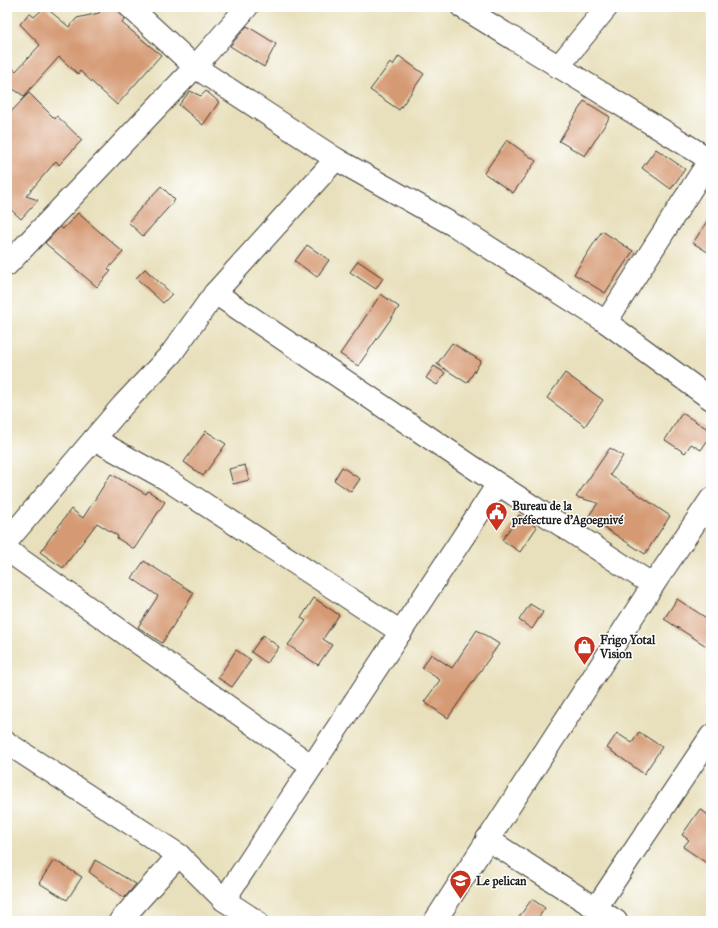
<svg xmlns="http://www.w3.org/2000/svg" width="718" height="928" viewBox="0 0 718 928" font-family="'IM FELL Great Primer',serif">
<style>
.building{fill:#d59a73}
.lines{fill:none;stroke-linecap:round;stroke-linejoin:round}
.minor-casing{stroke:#3b3934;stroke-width:24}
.minor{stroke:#fff;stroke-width:22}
.labels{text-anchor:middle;stroke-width:3;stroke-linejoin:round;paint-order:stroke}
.poi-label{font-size:12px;font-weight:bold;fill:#1c1c1c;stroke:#fff;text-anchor:start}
</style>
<rect width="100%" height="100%" fill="#fff"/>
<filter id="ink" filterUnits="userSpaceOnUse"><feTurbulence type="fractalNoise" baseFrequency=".025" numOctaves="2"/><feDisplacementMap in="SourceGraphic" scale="8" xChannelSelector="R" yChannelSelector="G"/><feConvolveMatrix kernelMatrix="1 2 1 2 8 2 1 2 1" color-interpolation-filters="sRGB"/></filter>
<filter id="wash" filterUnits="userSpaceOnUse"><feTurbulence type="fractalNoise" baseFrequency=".012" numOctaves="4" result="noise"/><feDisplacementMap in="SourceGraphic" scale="16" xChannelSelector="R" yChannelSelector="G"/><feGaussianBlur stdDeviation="0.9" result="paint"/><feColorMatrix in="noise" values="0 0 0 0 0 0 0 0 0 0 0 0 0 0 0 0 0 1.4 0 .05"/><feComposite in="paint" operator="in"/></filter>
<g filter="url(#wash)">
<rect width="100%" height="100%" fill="#e8e0bc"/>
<g id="blocks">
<g class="building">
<polygon points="45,7 69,27 77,18 99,13 103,7 116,7 125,19 122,23 161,55 117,105 80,71 78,74 59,57 24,96 7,85 7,64 16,71 40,45 20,24 29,13 34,17"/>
<polygon points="247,26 276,44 264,67 230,46"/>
<polygon points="399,56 424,74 399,110 370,90 390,63 393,65"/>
<polygon points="190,91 201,96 206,91 219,102 203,125 179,105"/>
<polygon points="29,93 55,119 57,116 82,140 59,165 56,161 26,196 38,200 21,219 7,206 7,116"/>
<polygon points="584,101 610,117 585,156 559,141"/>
<polygon points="507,140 536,161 513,193 484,173"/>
<polygon points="656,149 685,169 671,189 642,168"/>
<polygon points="161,186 175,200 143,236 128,222"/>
<polygon points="78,213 123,252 108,269 111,271 97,287 45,243 60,227 63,229"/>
<polygon points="711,215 711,254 693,243"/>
<polygon points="602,231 633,251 605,293 574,274"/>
<polygon points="307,245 329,260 317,277 295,261"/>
<polygon points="358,261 383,278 376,289 350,272"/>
<polygon points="145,269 172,294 163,303 136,278"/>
<polygon points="381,294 399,307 358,366 340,354"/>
<polygon points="452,343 481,361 467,383 437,364"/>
<polygon points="434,366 445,373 437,385 426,378"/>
<polygon points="565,373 603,400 585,426 547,398"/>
<polygon points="682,413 711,431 711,435 701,450 691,444 685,453 665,440"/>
<polygon points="206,431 226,444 203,476 184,462"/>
<polygon points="610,448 623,456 610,475 670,516 645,554 588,517 598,503 576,497"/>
<polygon points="245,465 249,480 233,484 229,469"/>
<polygon points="342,467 360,479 351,492 334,480"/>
<polygon points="111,474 146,494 148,491 165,502 134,549 117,538 118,536 97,523 63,568 40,552 71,509 83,518"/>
<polygon points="519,515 537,527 520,552 502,540"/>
<polygon points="144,561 194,593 162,643 138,627 158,596 132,578"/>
<polygon points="314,598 339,615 323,639 332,645 318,665 288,645 306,621 301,618"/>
<polygon points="677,599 711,621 711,649 664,619"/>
<polygon points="530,604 543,612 532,629 519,620"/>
<polygon points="477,630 499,644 448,718 424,702 440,680 422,668 431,654 452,668"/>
<polygon points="263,635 279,647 267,663 251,652"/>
<polygon points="236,650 251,660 232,687 218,678"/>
<polygon points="639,732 662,747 644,774 607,748 617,733 632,743"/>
<polygon points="700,809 711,817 711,866 683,847 689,840 682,835"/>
<polygon points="54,860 82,877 67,900 39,883"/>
<polygon points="95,860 136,884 124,898 89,872"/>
<polygon points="532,899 545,908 536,921 516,921"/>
</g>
</g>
</g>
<g filter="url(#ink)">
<use href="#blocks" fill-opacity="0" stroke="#3b3934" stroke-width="1"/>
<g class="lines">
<defs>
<g id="minor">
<polyline points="130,7 195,67 336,159 457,227 606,322 711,399"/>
<polyline points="462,7 709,159"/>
<polyline points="558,67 607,7"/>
<polyline points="7,265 195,67 247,7"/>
<polyline points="215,293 498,484 653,585"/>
<polyline points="606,322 711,158"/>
<polyline points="94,439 166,479 401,632"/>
<polyline points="7,541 123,405 171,354 215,293 336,159"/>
<polyline points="7,550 312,766"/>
<polyline points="7,743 179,855 224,900 256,921"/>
<polyline points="487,839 616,921"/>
<polyline points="224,900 498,484"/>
<polyline points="596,908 711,736"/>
<polyline points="120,921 179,855"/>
<polyline points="435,921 653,585 711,499"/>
</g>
</defs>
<use href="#minor" class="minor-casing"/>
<use href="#minor" class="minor"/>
</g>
</g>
<defs>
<symbol id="civic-pin" viewBox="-11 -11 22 30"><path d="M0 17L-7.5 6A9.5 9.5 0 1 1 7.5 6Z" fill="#c8321e" stroke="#fff"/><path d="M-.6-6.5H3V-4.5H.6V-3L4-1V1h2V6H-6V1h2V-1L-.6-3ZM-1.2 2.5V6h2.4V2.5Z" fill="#fff"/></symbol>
<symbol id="shop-pin" viewBox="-11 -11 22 30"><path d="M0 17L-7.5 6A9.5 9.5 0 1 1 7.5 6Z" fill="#c8321e" stroke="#fff"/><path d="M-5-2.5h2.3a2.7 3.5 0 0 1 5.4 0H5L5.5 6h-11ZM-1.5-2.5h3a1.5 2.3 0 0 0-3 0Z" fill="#fff"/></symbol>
<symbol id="school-pin" viewBox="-11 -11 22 30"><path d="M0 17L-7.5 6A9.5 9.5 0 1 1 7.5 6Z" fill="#c8321e" stroke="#fff"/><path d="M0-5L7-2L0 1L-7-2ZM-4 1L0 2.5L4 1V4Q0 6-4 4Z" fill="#fff"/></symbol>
</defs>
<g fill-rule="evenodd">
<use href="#civic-pin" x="484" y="500" width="25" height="34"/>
<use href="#shop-pin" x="572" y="634" width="25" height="34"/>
<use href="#school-pin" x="448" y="868" width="25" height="34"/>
</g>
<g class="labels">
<g class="poi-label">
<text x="512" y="510">Bureau de la<tspan x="512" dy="14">préfecture d'Agoegnivé</tspan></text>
<text x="600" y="644">Frigo Yotal<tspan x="600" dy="14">Vision</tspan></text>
<text x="476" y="885">Le pelican</text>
</g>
</g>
<rect width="718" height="928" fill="none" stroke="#fff" stroke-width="24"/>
</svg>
